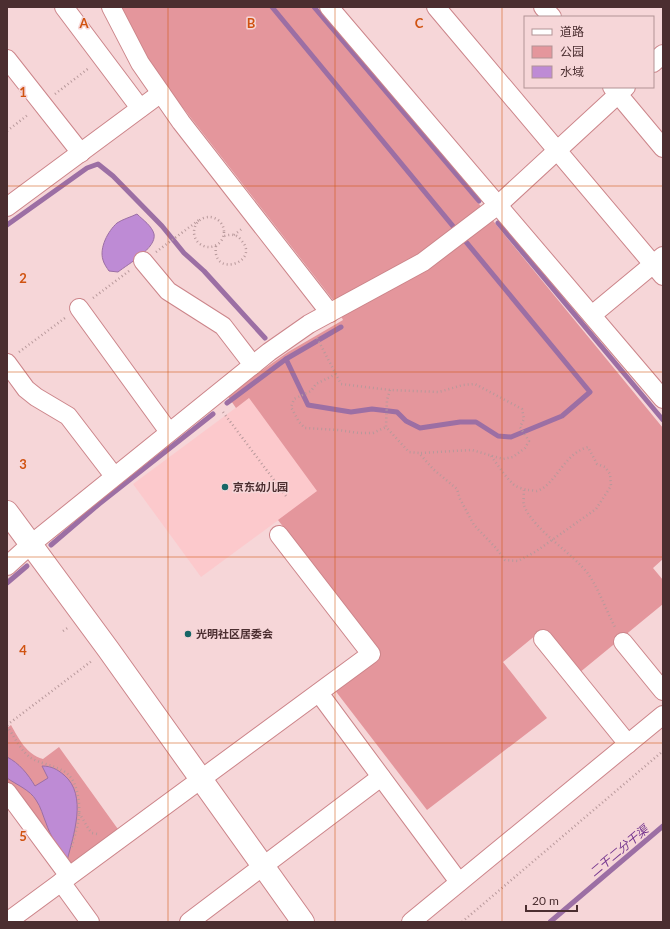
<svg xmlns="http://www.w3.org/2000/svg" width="670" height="929" viewBox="0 0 670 929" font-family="Lato,'Noto Sans SC',sans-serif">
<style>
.built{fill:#fcc9cc}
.green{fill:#e4969c}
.water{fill:#be8bd5;stroke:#9c6fa4}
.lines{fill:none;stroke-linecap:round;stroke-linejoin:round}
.stream{stroke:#9c6fa4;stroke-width:5}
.minor-casing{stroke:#cc858a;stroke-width:20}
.tertiary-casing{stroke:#cc858a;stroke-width:24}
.path{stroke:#b8999b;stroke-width:2.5;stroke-dasharray:1 3;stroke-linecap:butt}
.minor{stroke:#fff;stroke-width:18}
.tertiary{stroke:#fff;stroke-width:22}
.grid{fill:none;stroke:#d05311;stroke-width:1;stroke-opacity:0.55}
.poi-dot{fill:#176666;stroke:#f6d6d8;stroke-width:1.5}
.labels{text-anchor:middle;stroke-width:3;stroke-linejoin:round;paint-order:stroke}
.poi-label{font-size:11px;font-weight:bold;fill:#4b2e30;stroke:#f6d6d8;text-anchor:start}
.water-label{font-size:12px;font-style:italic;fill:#76378f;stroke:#f6d6d8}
.grid-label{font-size:13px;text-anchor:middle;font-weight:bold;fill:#d05311;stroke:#f6d6d8;stroke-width:3;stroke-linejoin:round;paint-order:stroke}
</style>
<rect width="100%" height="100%" fill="#f6d6d8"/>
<polygon class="built" points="249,398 318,491 201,577 133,484"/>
<g class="green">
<polygon points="119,7 313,7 490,217 663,428 663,559 653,568 663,580 663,604 579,673 542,630 503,662 547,718 427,810 334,689 379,653 278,520 317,491 249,398 236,408 227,395 288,352 343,320 333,300 148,63"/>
<path d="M11 725C19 739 26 754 43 759L59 747 120 832 72 867 7 787V728Z"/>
</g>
<g class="water">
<path d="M137 214C143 220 152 226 154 234 157 248 128 264 118 272L109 271C107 268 104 264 103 260 99 248 108 231 117 223 123 219 131 217 137 214Z"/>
<path d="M7 757C19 763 28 774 35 786L48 778 42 766C51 766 57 769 64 775 88 795 73 836 67 861 59 851 50 835 46 823 43 816 41 807 36 800 30 790 17 785 7 778Z"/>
</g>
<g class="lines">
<g class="stream">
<polyline points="272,7 590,392 562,416 511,437 498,436 476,422 460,422 420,428 406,421 397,412 372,409 351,412 308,405 286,359"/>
<polyline points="314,7 479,201"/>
<polyline points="498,223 663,420"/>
<polyline points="7,225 87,168 98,164 113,176 162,226 184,253 204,271 265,338"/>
<polyline points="227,403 286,359 341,327"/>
<polyline points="51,545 99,504 213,414"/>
<polyline points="7,583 27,566"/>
<polyline points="550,922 663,826"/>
</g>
<defs>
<g id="minor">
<polyline points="64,7 140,108"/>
<polyline points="111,7 140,63 181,122 330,313"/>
<polyline points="329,7 663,399"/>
<polyline points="436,7 663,276"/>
<polyline points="543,7 552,17"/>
<polyline points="7,59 81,153"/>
<polyline points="653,63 663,54"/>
<polyline points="612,87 663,148"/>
<polyline points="7,207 161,93"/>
<polyline points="143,261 168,291 223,326 253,365"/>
<polyline points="79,308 169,432"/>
<polyline points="592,315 663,256"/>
<polyline points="7,363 26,389 36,397 68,416 114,476"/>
<polyline points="7,566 30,545 269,352 309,324 423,262 498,205 626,87"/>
<polyline points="543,639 628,744"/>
<polyline points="623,642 663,691"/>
<polyline points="319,693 459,882"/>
<polyline points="7,792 69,876"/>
<polyline points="61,882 90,922"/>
<polyline points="7,922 371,654 279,535"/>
<polyline points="189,922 381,777"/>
<polyline points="411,922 663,715"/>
</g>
<polyline id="tertiary" points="7,512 108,649 303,922"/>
</defs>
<use href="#minor" class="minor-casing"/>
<use href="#tertiary" class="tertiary-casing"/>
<g class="path">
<polyline points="55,94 89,68"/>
<polyline points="7,131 29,114"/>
<circle cx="209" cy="232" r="15"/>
<polyline points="234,235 243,228"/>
<path d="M216 246C211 279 262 262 241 240 237 234 231 234 224 236"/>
<polyline points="156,252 199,220"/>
<polyline points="93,298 129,271"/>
<polyline points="317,338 341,384 390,390 439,392 463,385 475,384 522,409 524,419 520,427 529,441 525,448 513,457 503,459 472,450 420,453"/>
<polyline points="19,352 65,318"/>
<polyline points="336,374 316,384 311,391 294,399 291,407 299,422 305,428 338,430 359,433 373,433 386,427"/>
<path d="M390 390 387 400 386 427 409 452 419 453 433 469 457 489 460 499 474 525 495 547 505 560 518 561 535 552 596 509 611 486 610 474 605 467 597 464 588 447C563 454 556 485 537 491 535 491 531 490 528 490 523 489 515 487 512 483 504 475 498 465 491 456"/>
<polyline points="223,412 286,496"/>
<path d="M524 490C524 494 523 501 524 505 532 529 574 554 589 575 600 592 606 610 615 627"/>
<polyline points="63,631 69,627"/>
<polyline points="7,725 93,660"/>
<path d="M7 726C14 736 20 750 31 758 41 764 54 765 65 772 79 781 81 808 78 823 76 832 73 841 71 850"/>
<path d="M79 813C84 820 87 828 92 833L97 834"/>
<polyline points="462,922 663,751"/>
</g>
<use href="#minor" class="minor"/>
<use href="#tertiary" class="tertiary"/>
</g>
<path class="grid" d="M168 7V922M335 7V922M502 7V922M7 186H663M7 372H663M7 557H663M7 743H663"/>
<g class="poi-dot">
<circle cx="225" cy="487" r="4"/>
<circle cx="188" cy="634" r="4"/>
</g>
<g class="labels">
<g class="poi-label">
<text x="233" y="491">京东幼儿园</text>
<text x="196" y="638">光明社区居委会</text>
</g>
<g class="water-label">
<text transform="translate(619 851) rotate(-40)" y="4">二干二分干渠</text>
</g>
</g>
<g class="grid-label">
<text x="84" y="28">A</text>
<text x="251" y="28">B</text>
<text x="419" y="28">C</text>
<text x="23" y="97">1</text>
<text x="23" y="283">2</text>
<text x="23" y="469">3</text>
<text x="23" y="655">4</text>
<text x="23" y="841">5</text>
</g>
<rect width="670" height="929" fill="none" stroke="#4b2e30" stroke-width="16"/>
<rect x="524" y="16" width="130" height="72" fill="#f6d6d8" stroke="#b29395"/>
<rect x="532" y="29" width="20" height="6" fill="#ffffff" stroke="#b29395"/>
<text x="560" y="36" font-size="12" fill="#4b2e30">道路</text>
<rect x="532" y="46" width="20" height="12" fill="#e4969c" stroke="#b29395"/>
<text x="560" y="56" font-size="12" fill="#4b2e30">公园</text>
<rect x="532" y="66" width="20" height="12" fill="#be8bd5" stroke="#b29395"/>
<text x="560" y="76" font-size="12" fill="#4b2e30">水域</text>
<path d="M526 905v6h51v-6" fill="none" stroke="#4b2e30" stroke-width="2"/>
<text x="532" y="905" font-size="12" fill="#4b2e30" stroke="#f6d6d8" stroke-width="3" paint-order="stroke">20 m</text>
</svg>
